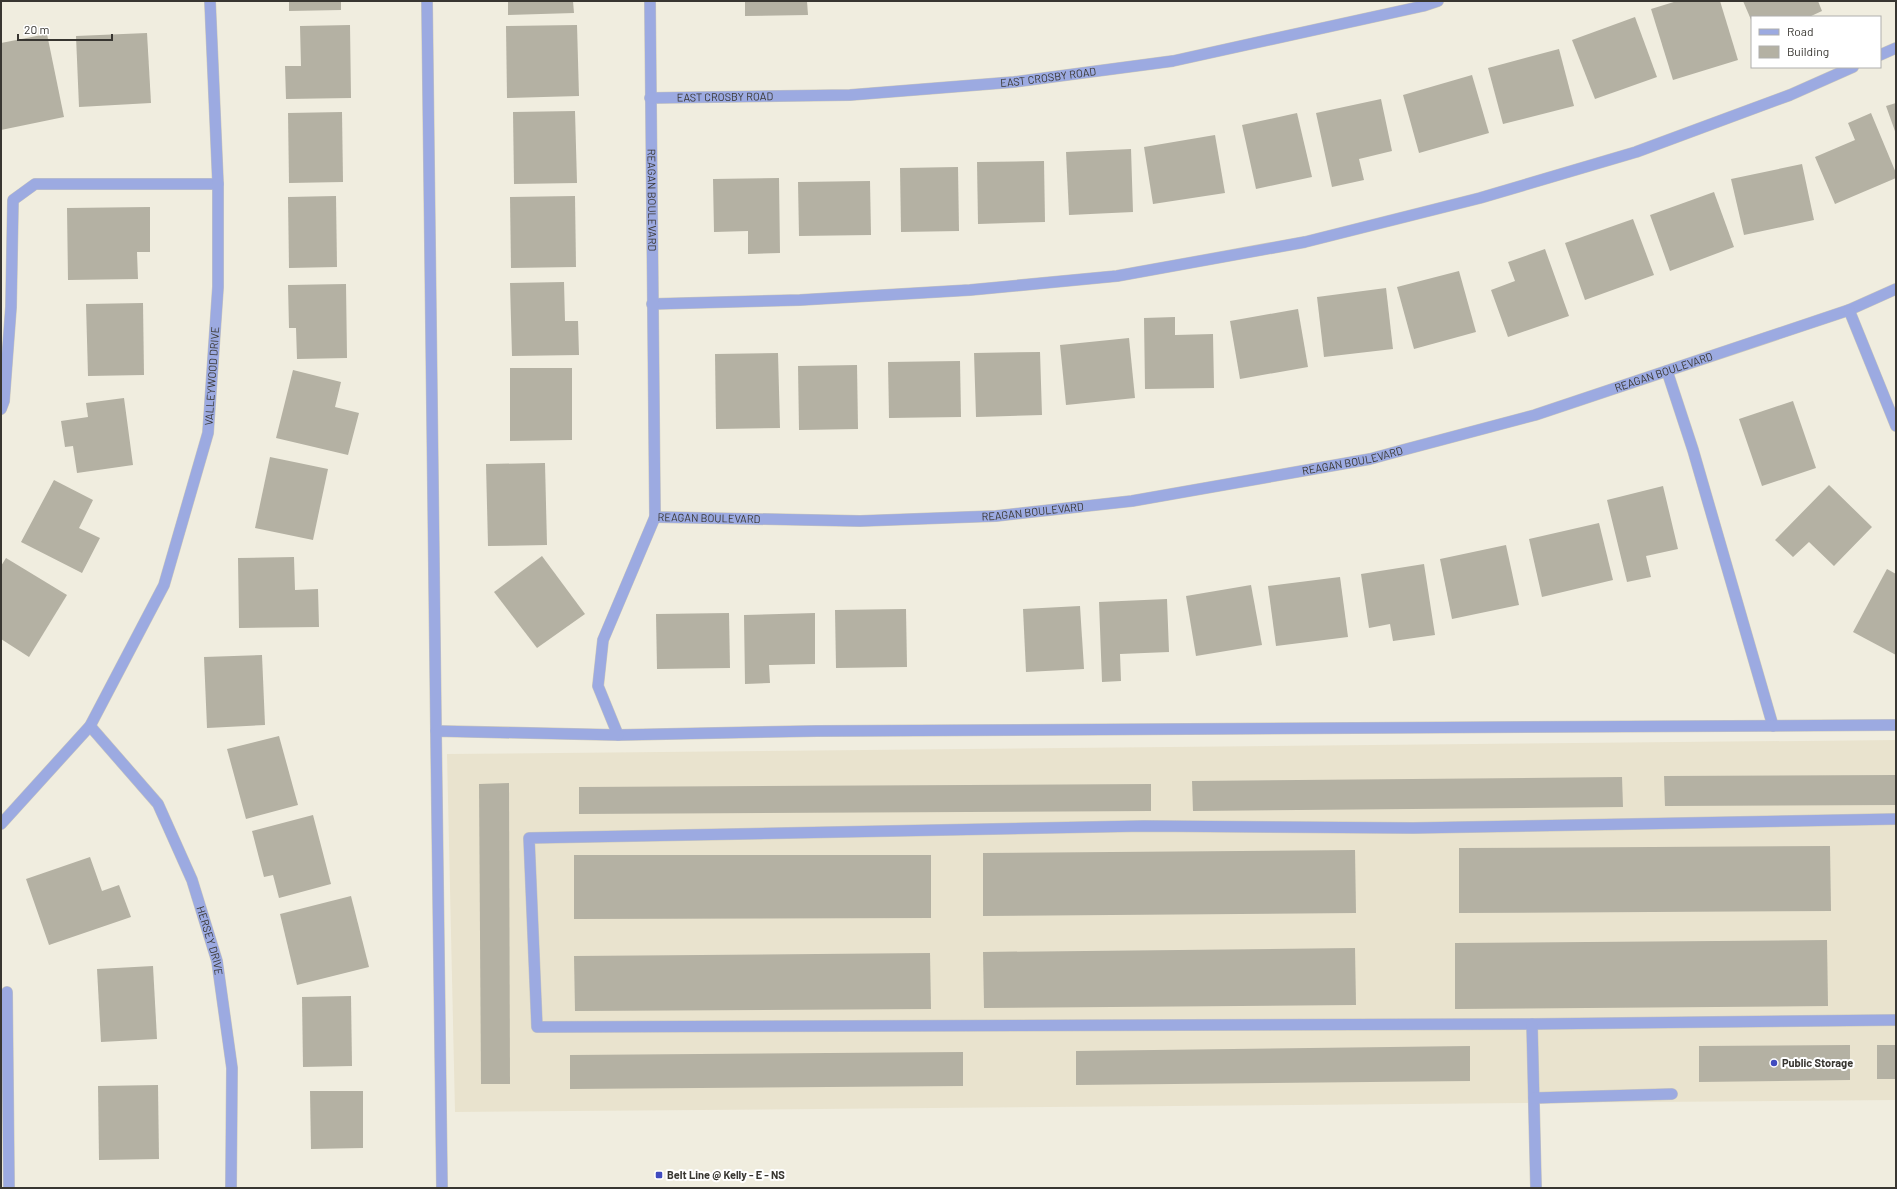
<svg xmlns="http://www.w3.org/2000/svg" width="1897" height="1189" viewBox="0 0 1897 1189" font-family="Barlow,sans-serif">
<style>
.built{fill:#e9e3ce}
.building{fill:#b4b1a3}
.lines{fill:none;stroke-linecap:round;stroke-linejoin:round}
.service-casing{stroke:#cbc8bc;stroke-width:12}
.minor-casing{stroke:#cbc8bc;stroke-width:12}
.service{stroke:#9caae1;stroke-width:11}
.minor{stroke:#9caae1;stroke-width:11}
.poi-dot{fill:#404bbf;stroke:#fff;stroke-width:1.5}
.labels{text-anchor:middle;stroke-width:4;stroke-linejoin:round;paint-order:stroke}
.street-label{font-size:11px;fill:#383631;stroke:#fff}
.poi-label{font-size:11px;font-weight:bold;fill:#383631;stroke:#fff;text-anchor:start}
</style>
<rect width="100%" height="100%" fill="#f0eddf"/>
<polygon class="built" points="1896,740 1896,1100 455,1112 447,754"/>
<g class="building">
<polygon points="289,1 341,1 341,10 289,11"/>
<polygon points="508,1 573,1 574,13 508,15"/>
<polygon points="745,1 807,1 808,15 745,16"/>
<polygon points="1677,1 1720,1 1738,60 1673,80 1651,9"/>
<polygon points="1743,1 1818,1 1822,11 1809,17 1752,17 1752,22"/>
<polygon points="1635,17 1657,77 1595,99 1572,40"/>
<polygon points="350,25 351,98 286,99 285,66 301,66 300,26"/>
<polygon points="577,25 579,96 507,98 506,26"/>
<polygon points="147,33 151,103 79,107 76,36"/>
<polygon points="47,34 64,117 1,130 1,43"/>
<polygon points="1559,49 1574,106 1503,124 1488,68"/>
<polygon points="1472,75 1489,133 1419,153 1403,95"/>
<polygon points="1381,99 1392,151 1359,159 1364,180 1332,187 1316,113"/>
<polygon points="1896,103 1896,134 1886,106"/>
<polygon points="575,111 577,183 514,184 513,112"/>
<polygon points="342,112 343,182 289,183 288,113"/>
<polygon points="1297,113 1312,177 1256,189 1242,125"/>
<polygon points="1871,113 1896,173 1896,178 1835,204 1815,157 1855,140 1848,123"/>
<polygon points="1215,135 1225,193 1153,204 1144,147"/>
<polygon points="1131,149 1133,212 1069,215 1066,152"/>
<polygon points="1044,161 1045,222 978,224 977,162"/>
<polygon points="1802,164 1814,220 1744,235 1731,179"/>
<polygon points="958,167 959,231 901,232 900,168"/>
<polygon points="779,178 780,253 748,254 748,231 714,232 713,179"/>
<polygon points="870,181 871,235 799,236 798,182"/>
<polygon points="1714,192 1734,247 1670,271 1650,215"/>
<polygon points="336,196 337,267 289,268 288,197"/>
<polygon points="575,196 576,267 511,268 510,197"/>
<polygon points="150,207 150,252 137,252 138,279 68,280 67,208"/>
<polygon points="1633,219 1654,275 1585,300 1565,243"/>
<polygon points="1545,249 1569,316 1508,337 1491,290 1515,281 1508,262"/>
<polygon points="1459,271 1476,332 1414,349 1397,287"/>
<polygon points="564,282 565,321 578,321 579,355 512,356 510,283"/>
<polygon points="346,284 347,358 297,359 296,328 289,328 288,285"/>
<polygon points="1386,288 1393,349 1324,357 1317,297"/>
<polygon points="143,303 144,375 88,376 86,304"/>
<polygon points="1298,309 1308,367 1240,379 1230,321"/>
<polygon points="1175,317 1175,335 1213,334 1214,388 1145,389 1144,318"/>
<polygon points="1129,338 1135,398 1066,405 1060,345"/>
<polygon points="1040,352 1042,415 976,417 974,353"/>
<polygon points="778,353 780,428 716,429 715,354"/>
<polygon points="960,361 961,417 889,418 888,362"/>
<polygon points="857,365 858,429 799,430 798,366"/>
<polygon points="510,368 572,368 572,440 510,441"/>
<polygon points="293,370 341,382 335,407 359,413 348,455 276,438"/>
<polygon points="124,398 133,465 77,473 73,446 65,447 61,421 88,417 86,403"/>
<polygon points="1793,401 1816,468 1762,486 1739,419"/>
<polygon points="270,457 328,469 313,540 255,528"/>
<polygon points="545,463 547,545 488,546 486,464"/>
<polygon points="54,480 93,500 79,528 100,538 82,573 21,542"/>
<polygon points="1829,485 1872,527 1834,566 1809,542 1793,557 1775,540"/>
<polygon points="1663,486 1678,549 1646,556 1651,577 1627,582 1607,500"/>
<polygon points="1599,523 1613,580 1542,597 1529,539"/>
<polygon points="1506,545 1519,605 1452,619 1440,559"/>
<polygon points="542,556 585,614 537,648 494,592"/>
<polygon points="294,557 295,590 318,589 319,627 239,628 238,558"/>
<polygon points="6,558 67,595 29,657 1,639 1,566"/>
<polygon points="1424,564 1435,635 1393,641 1390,624 1369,628 1361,574"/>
<polygon points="1887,569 1896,574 1896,655 1853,632"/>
<polygon points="1340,577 1348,637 1276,646 1268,586"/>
<polygon points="1251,585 1262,645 1196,656 1186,596"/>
<polygon points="1167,599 1169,652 1120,654 1121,681 1102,682 1099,602"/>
<polygon points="1080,606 1084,669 1026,672 1023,609"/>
<polygon points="906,609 907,667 836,668 835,610"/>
<polygon points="729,613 730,668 657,669 656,614"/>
<polygon points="815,613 815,664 769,665 770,683 745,684 744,615"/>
<polygon points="262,655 265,725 207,728 204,657"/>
<polygon points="279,736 298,805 246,819 227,749"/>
<polygon points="1896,775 1896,805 1665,806 1664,776"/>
<polygon points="1622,777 1623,807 1193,811 1192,781"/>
<polygon points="509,783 510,1084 481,1084 479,784"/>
<polygon points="1151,784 1151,811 579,814 579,787"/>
<polygon points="313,815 331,884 279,898 273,875 264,877 252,831"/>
<polygon points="1830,846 1831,911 1459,913 1459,848"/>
<polygon points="1355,850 1356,913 983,916 983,853"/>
<polygon points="574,855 931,855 931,918 574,919"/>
<polygon points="90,857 102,891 119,885 131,917 49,945 26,879"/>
<polygon points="351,896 369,967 297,985 280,914"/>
<polygon points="1827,940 1828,1006 1455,1009 1455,943"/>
<polygon points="1355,948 1356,1005 984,1008 983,952"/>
<polygon points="930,953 931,1009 575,1011 574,956"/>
<polygon points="153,966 157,1039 101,1042 97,969"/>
<polygon points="351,996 352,1066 303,1067 302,997"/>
<polygon points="1850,1045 1850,1080 1699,1082 1699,1046"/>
<rect x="1877" y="1045" width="19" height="34"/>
<polygon points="1470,1046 1470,1081 1076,1085 1076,1051"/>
<polygon points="963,1052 963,1086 570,1089 570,1055"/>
<polygon points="158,1085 159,1159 99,1160 98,1086"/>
<polygon points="310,1091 363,1091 363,1148 311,1149"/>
</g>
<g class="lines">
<defs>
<g id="service">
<polyline points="427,1 436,731"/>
<polyline points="1880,55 1896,48"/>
<polyline points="652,304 800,300 970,290 1117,276 1305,242 1480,198 1636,152 1790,95 1853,67"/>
<polyline points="1667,371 1693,450 1773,726"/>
<polyline points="1,409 4,401 11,307 13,200 35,184 218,184"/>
<polyline points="655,517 603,640 598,686 618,735 817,731 1896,725"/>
<polyline points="1896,819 1413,828 1144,826 529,838 537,1027 1532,1024 1896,1020"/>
<polyline points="7,992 9,1188"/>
<polyline points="1532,1024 1536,1188"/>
<polyline points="1534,1098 1672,1094"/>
<polyline points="442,1188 436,731 618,735"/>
</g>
<g id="minor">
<path id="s1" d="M650 1 655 517 860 521 996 516 1132 501 1370 459 1403 450 1535 415 1849 310 1896 289"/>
<path id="s2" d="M650 98 850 95 1014 82 1173 61 1423 6 1438 1"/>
<polyline points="1849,310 1896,426"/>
<path id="s3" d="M90 726 158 804 192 880 217 961 232 1068 231 1188"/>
<path id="s4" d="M1 824 90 726 164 585 208 433 218 287V184L210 1"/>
</g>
</defs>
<use href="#service" class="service-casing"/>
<use href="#minor" class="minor-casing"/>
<use href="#service" class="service"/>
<use href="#minor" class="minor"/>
</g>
<g class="poi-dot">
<circle cx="1774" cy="1063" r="4"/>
<rect x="655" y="1171" width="8" height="8" rx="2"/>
</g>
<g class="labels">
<g class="street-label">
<text dy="4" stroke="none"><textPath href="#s2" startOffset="399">EAST CROSBY ROAD</textPath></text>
<text dy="4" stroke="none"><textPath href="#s2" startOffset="75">EAST CROSBY ROAD</textPath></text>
<text dy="4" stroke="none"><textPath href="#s1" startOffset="199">REAGAN BOULEVARD</textPath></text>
<text dy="4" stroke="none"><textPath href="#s1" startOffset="1542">REAGAN BOULEVARD</textPath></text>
<text dy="4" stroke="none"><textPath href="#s4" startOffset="507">VALLEYWOOD DRIVE</textPath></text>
<text dy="4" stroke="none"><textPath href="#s1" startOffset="1218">REAGAN BOULEVARD</textPath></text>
<text dy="4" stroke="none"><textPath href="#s1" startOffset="894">REAGAN BOULEVARD</textPath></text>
<text dy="4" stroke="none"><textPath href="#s1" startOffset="570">REAGAN BOULEVARD</textPath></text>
<text dy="4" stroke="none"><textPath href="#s3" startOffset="250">HERSEY DRIVE</textPath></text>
</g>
<g class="poi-label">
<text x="1782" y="1067">Public Storage</text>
<text x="667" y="1179">Belt Line @ Kelly - E - NS</text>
</g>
</g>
<rect width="1897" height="1189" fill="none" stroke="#383631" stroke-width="4"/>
<rect x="1751" y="16" width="130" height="52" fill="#ffffff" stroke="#afafad"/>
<rect x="1759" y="29" width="20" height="6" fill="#9caae1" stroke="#afafad"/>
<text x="1787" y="36" font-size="12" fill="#383631">Road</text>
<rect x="1759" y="46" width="20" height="12" fill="#b4b1a3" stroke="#afafad"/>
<text x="1787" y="56" font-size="12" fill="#383631">Building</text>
<path d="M18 34v6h94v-6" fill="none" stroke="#383631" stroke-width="2"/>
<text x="24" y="34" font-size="12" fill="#383631" stroke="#ffffff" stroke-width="3" paint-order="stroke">20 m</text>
</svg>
